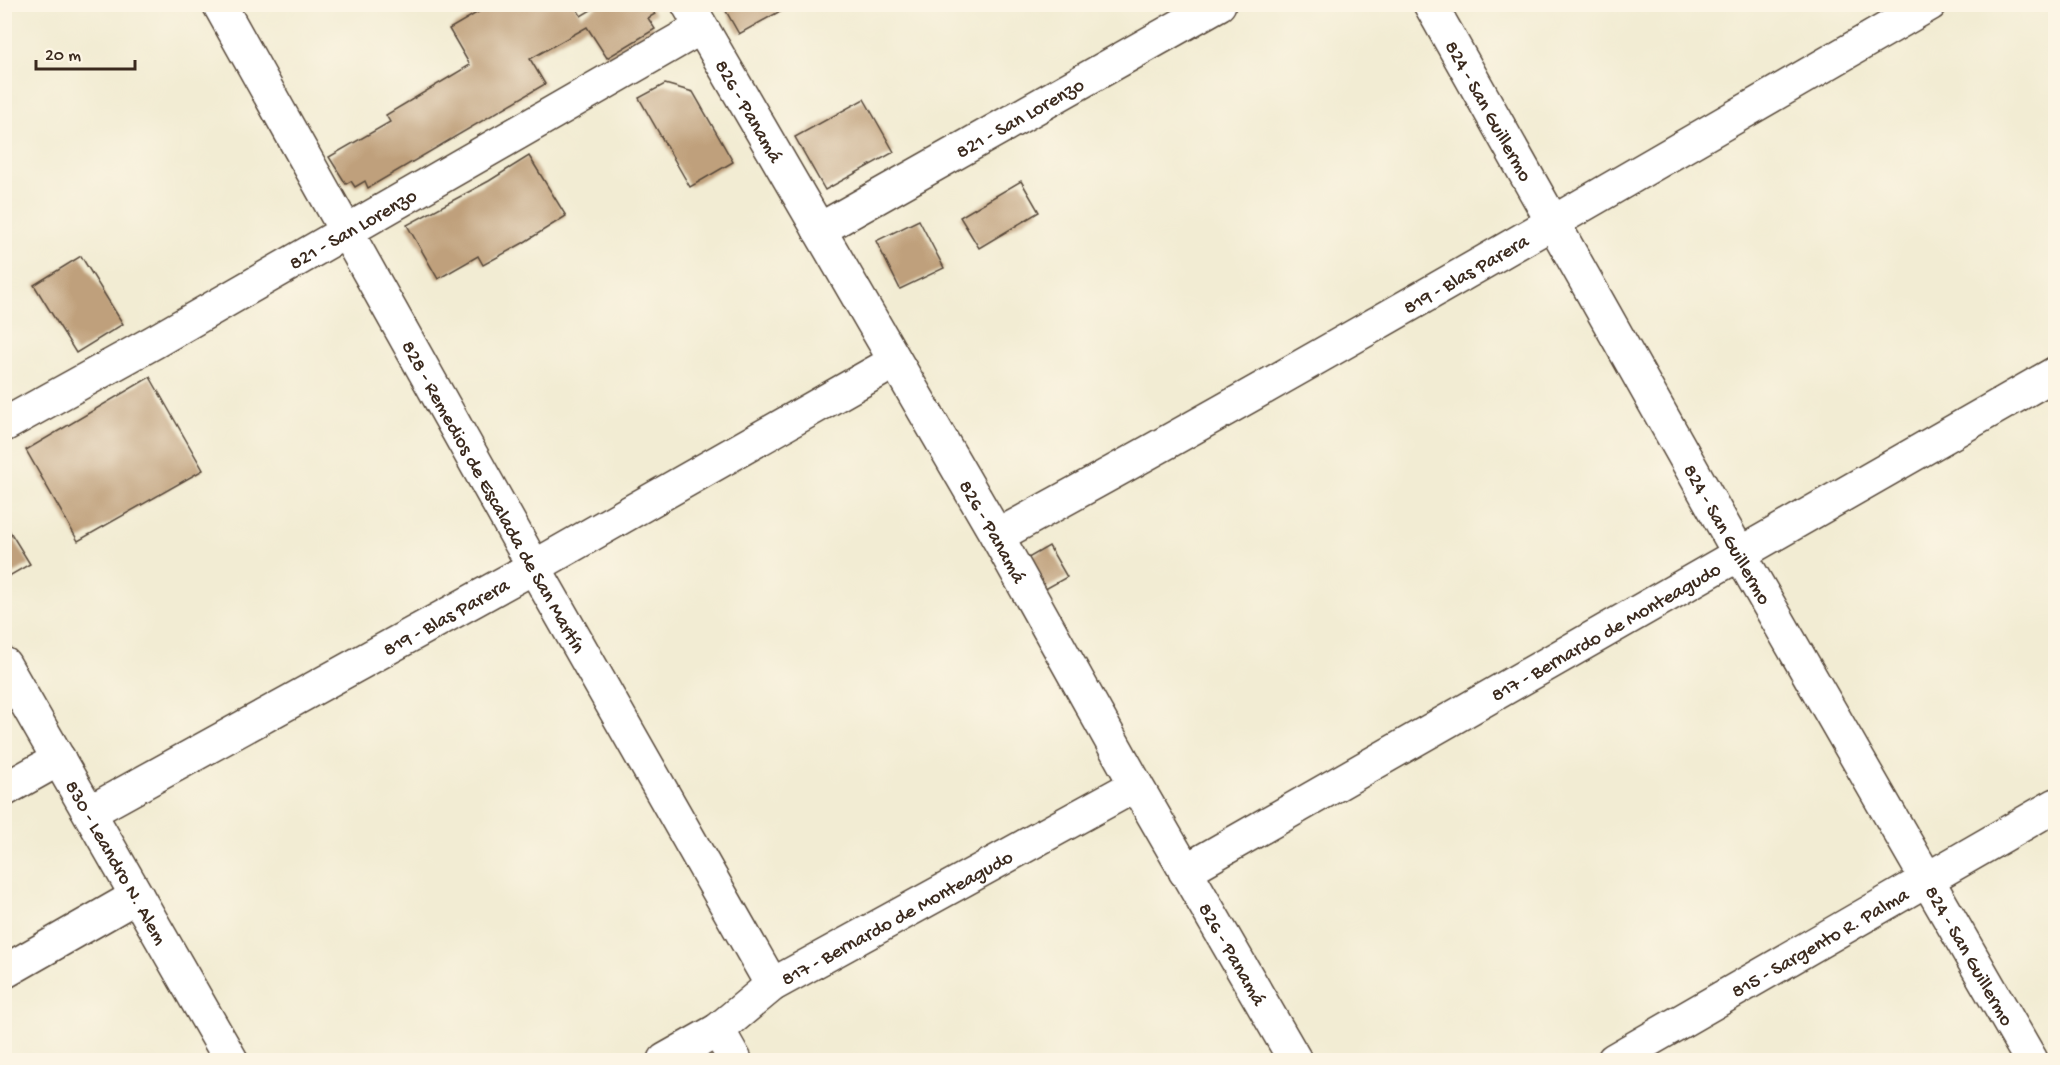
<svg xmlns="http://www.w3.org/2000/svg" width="2060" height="1065" viewBox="0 0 2060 1065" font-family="'Gochi Hand',sans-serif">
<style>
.building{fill:#bfa07c}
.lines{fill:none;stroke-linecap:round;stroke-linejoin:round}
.minor-casing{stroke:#564739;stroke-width:36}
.minor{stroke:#fff;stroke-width:33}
.labels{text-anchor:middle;stroke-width:4.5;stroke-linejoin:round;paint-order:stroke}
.street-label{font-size:20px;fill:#3b2a1e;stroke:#fcf5e5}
</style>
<rect width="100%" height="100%" fill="#fcf5e5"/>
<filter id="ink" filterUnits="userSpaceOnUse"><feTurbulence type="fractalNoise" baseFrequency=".0167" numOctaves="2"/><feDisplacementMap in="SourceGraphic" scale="12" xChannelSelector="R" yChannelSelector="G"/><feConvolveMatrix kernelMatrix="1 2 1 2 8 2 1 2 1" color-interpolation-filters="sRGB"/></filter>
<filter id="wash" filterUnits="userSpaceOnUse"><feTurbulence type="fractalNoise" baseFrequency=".008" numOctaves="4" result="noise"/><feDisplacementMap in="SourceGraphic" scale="24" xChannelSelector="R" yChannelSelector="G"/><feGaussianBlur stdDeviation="1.35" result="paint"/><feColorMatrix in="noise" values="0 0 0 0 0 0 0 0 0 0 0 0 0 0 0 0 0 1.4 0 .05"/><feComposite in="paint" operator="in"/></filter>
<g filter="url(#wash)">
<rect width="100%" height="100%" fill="#f2ecd3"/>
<g id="blocks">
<g class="building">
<polygon points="492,4 574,4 581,16 601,4 649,4 655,14 648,18 655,29 607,58 587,27 530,59 545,84 368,188 365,181 355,187 351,181 346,184 329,157 390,122 386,115 470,65 449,29"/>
<polygon points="722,4 781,4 784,9 739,34"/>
<polygon points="665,84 693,92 733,162 690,187 639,98"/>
<polygon points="864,99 894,152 825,190 795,137"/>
<polygon points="529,156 566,216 523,243 483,265 478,256 438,279 407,225 489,181"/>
<polygon points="1021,181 1039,212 979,248 960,217"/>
<polygon points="919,220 944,268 900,289 876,241"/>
<polygon points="81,256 123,324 76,353 34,285"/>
<polygon points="150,377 203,470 78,541 26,450"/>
<polygon points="4,522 30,564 4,579"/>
<polygon points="1049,546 1067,577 1040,592 1023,561"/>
</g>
</g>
</g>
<g filter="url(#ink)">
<use href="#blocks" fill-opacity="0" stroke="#564739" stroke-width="1.5"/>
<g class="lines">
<defs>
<g id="minor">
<path id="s1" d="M219 4 534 567 772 985"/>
<path id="s2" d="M688 4 997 536 1136 785 1295 1060"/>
<path id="s3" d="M1430 4 1739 553 2031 1060"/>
<path id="s4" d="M819 230 1219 4"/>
<path id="s5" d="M4 425 154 342 700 28"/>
<path id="s6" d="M997 536C1311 365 1620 183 1930 4"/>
<path id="s7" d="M4 664 231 1060"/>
<polyline points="4,790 59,759"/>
<path id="s8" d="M90 812 534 567 894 362"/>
<path id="s9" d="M1185 871 2056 373"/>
<polyline points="4,972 137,896"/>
<polyline points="718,1030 735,1060"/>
<path id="s10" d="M665 1060 718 1030 772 985 1136 785"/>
<path id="s11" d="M1614 1060 2056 805"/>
</g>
</defs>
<use href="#minor" class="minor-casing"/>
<use href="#minor" class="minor"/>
</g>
</g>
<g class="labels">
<g class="street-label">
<text dy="7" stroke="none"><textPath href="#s3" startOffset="122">824 - San Guillermo</textPath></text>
<text dy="7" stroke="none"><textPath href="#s2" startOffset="123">826 - Panamá</textPath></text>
<text dy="7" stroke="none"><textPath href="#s4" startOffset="230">821 - San Lorenzo</textPath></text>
<text dy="7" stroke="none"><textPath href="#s5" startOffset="400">821 - San Lorenzo</textPath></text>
<text dy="7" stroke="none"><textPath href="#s6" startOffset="537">819 - Blas Parera</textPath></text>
<text dy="7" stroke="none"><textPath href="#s1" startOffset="564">828 - Remedios de Escalada de San Martín</textPath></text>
<text dy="7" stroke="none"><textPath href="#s2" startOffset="609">826 - Panamá</textPath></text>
<text dy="7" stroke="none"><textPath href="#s3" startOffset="608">824 - San Guillermo</textPath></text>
<text dy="7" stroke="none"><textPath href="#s8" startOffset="406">819 - Blas Parera</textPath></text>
<text dy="7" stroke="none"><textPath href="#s9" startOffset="484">817 - Bernardo de Monteagudo</textPath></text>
<text dy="7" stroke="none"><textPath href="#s7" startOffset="228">830 - Leandro N. Alem</textPath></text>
<text dy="7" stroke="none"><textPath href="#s10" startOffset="273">817 - Bernardo de Monteagudo</textPath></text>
<text dy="7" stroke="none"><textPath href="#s11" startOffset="237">815 - Sargento R. Palma</textPath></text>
<text dy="7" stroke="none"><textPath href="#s2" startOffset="1095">826 - Panamá</textPath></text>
<text dy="7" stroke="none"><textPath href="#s3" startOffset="1094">824 - San Guillermo</textPath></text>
</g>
</g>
<rect width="2060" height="1065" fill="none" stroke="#fcf5e5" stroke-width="24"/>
<path d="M36 60v9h99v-9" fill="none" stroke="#3b2a1e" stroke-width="3"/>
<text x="45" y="60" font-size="18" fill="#3b2a1e" stroke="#fcf5e5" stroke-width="4.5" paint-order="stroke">20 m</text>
</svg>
